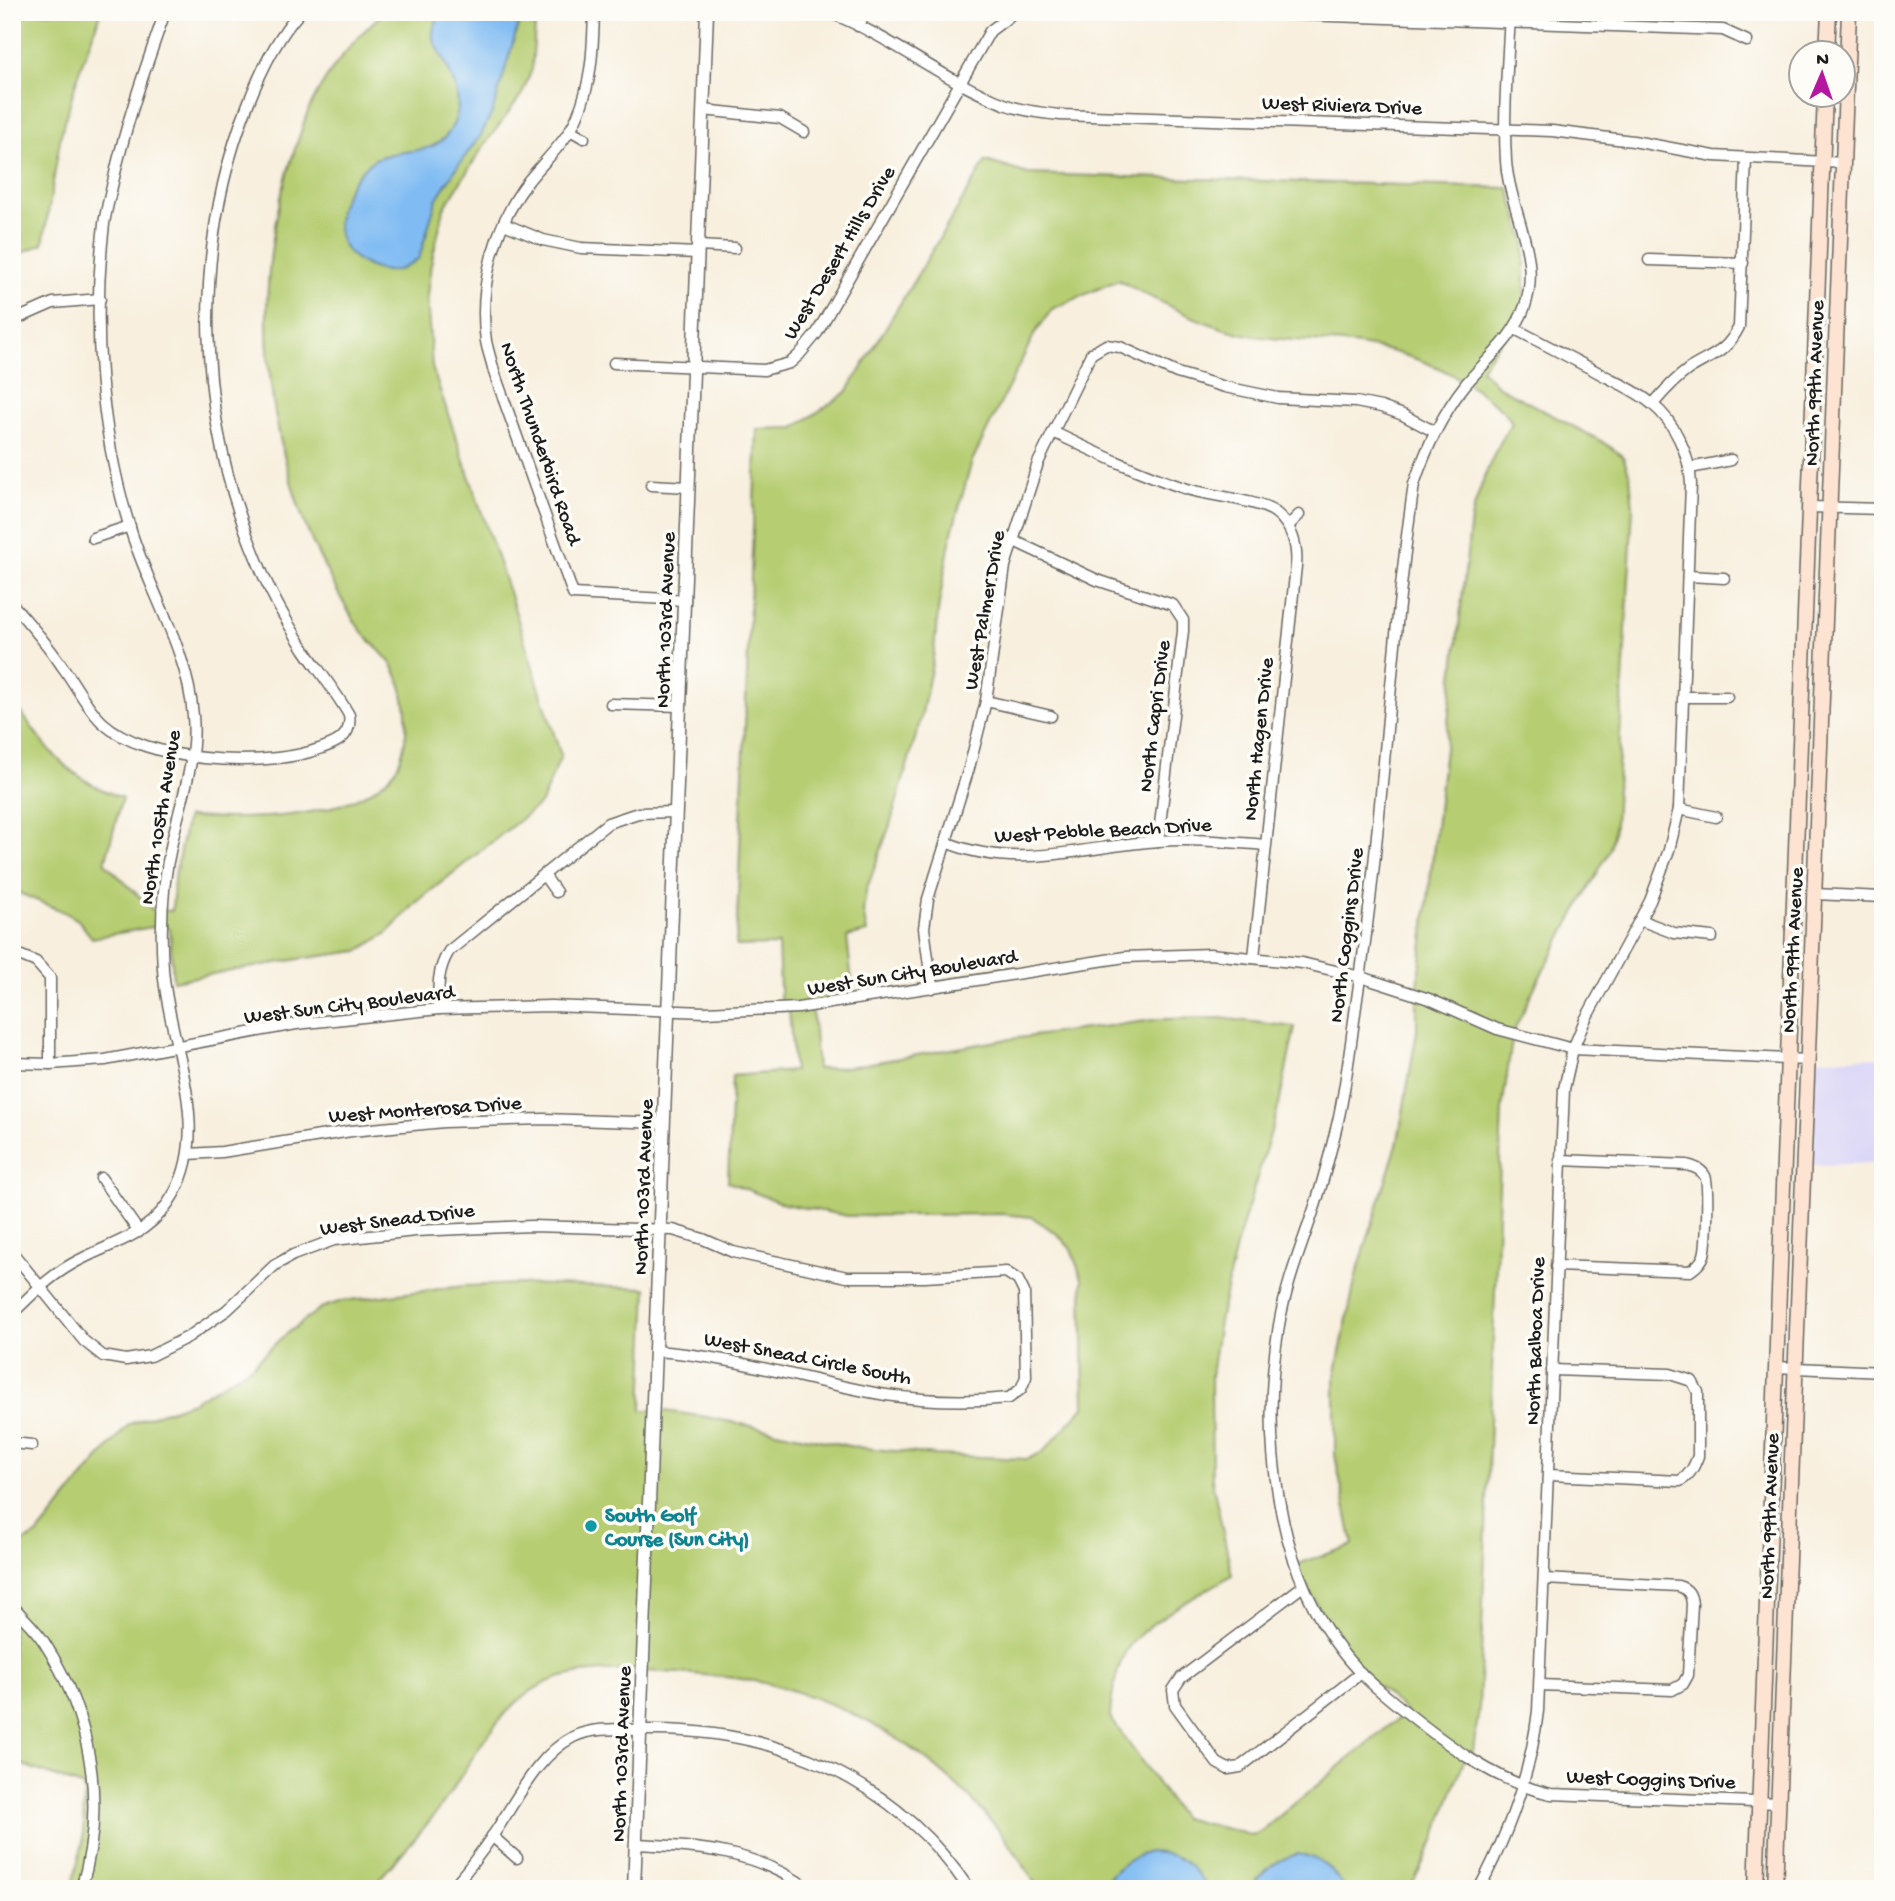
<svg xmlns="http://www.w3.org/2000/svg" width="1895" height="1901" viewBox="0 0 1895 1901" font-family="'Gochi Hand',sans-serif">
<style>
.built{fill:#dad6f7}
.green{fill:#b6cd72;stroke:#697447;stroke-width:2;fill-rule:evenodd}
.water{fill:#80bcf3;stroke:#4e6c88;stroke-width:2}
.lines{fill:none;stroke-linecap:round;stroke-linejoin:round}
.minor-casing{stroke:#696660;stroke-width:13}
.tertiary-casing{stroke:#696660;stroke-width:15}
.secondary-casing{stroke:#696660;stroke-width:17}
.minor{stroke:#fff;stroke-width:10}
.tertiary{stroke:#fff;stroke-width:12}
.secondary{stroke:#fde3d1;stroke-width:14}
.culture-dot{fill:#0f9aa8;stroke:#fdfcf7;stroke-width:2.5}
.labels{text-anchor:middle;stroke-width:7;stroke-linejoin:round;paint-order:stroke}
.street-label{font-size:21px;fill:#1c1c1c;stroke:#fdfcf7}
.culture-label{font-size:21px;font-weight:bold;fill:#0d838f;stroke:#fdfcf7;text-anchor:start}
</style>
<rect width="100%" height="100%" fill="#fdfcf7"/>
<filter id="ink" filterUnits="userSpaceOnUse"><feTurbulence type="fractalNoise" baseFrequency=".0143" numOctaves="2"/><feDisplacementMap in="SourceGraphic" scale="14" xChannelSelector="R" yChannelSelector="G"/><feConvolveMatrix kernelMatrix="1 2 1 2 8 2 1 2 1" color-interpolation-filters="sRGB"/></filter>
<filter id="wash" filterUnits="userSpaceOnUse"><feTurbulence type="fractalNoise" baseFrequency=".00686" numOctaves="4" result="noise"/><feDisplacementMap in="SourceGraphic" scale="28" xChannelSelector="R" yChannelSelector="G"/><feGaussianBlur stdDeviation="1.57" result="paint"/><feColorMatrix in="noise" values="0 0 0 0 0 0 0 0 0 0 0 0 0 0 0 0 0 1.4 0 .05"/><feComposite in="paint" operator="in"/></filter>
<g filter="url(#wash)">
<rect width="100%" height="100%" fill="#f8efde"/>
<polygon class="built" points="1883,1057 1883,1163 1811,1165 1815,1059"/>
<g class="green">
<polygon points="12,12 101,12 79,72 61,134 43,244 12,257"/>
<path d="M384 12H536L532 69 522 94 483 147 444 208 431 264 427 296 432 367 511 598 561 756 541 803 418 901 386 934 358 951 299 959 173 981 170 928 152 927 92 938 78 920 64 912 12 890V698C44 747 65 777 122 798L105 863 153 910 172 911 174 880 187 817C247 819 345 822 390 776 400 766 405 746 406 732 408 711 403 683 392 665 382 651 367 640 357 625 342 603 331 579 319 556 307 533 298 506 291 481 258 370 258 252 297 143 302 130 305 115 312 103 330 67 354 39 384 12Z"/>
<path d="M986 161 1028 174 1509 188 1525 242V305L1481 369 1497 386 1603 442 1623 456 1630 476 1633 507 1615 824 1610 850 1537 982 1513 1033 1502 1110 1479 1709 1472 1758 1466 1755 1434 1841 1410 1889H1038C987 1795 896 1722 794 1691 752 1677 707 1675 663 1672 628 1670 576 1668 543 1684 492 1710 469 1770 436 1813 415 1839 393 1864 370 1889H71L83 1842 84 1787 12 1761V1548L37 1535 90 1469 129 1424 192 1402 224 1383 253 1365 280 1339 321 1308 342 1301 464 1286 522 1284 647 1288 642 1410 664 1411 707 1417 854 1447 936 1455 1027 1459 1043 1452 1084 1407 1082 1279 1071 1249 1057 1234 1032 1217 1001 1214 848 1216 784 1204 728 1182 732 1076 794 1071 789 1010H781L778 945 736 946 757 429 794 428 847 392ZM1118 280C1153 298 1187 317 1225 329 1264 341 1303 340 1342 343 1389 347 1444 364 1482 394 1493 403 1506 410 1512 423 1492 453 1480 485 1471 519L1417 995V1031L1398 1141 1356 1276 1335 1376V1455L1353 1545 1295 1565 1344 1655 1406 1712 1260 1832 1252 1835 1182 1818 1110 1717C1111 1698 1117 1661 1130 1645 1150 1619 1203 1593 1232 1575L1212 1480 1211 1376 1219 1321 1236 1247 1279 1105 1295 1027 1220 1018 1161 1019 1003 1040 848 1067 817 1069 812 1007 854 1000 847 937 867 932 863 911 866 891 890 825 921 718 933 659 939 604 951 536 972 461 1034 335 1052 309Z"/>
</g>
<g class="water">
<path d="M442 12H522L493 111 481 135 457 167 437 198 419 258C413 262 407 267 401 269 379 277 346 259 340 237 333 216 346 189 359 173 365 167 373 159 380 157 408 146 438 159 454 123 465 98 450 73 440 52 438 47 434 42 433 37 432 28 437 20 442 12Z"/>
<path d="M1149 1852C1182 1853 1190 1864 1209 1889H1102C1112 1870 1128 1858 1149 1852Z"/>
<path d="M1298 1854C1321 1857 1333 1871 1346 1889H1250C1262 1871 1277 1859 1298 1854Z"/>
</g>
</g>
<g filter="url(#ink)">
<g class="lines">
<defs>
<g id="minor">
<path d="M594 12C593 48 592 83 577 117 566 142 546 159 529 180 495 224 478 286 486 341 488 352 492 362 494 372L573 594 685 600"/>
<path d="M828 12C891 36 943 81 1007 105 1023 111 1042 113 1060 115L1552 131 1633 141 1714 156 1844 163"/>
<polyline points="1219,12 1723,30 1747,41"/>
<path d="M1510 12C1508 61 1503 112 1506 161 1509 209 1542 257 1525 306 1514 338 1487 359 1465 385 1442 414 1426 449 1414 484 1389 655 1383 828 1357 999 1351 1040 1347 1081 1338 1121 1331 1150 1324 1178 1315 1206 1302 1245 1286 1284 1279 1325 1261 1432 1274 1565 1343 1653 1359 1674 1380 1691 1401 1708 1445 1743 1495 1782 1551 1794L1779 1803"/>
<polyline points="858,26 866,12"/>
<polyline points="703,110 780,118 804,132"/>
<polyline points="570,130 584,138"/>
<polyline points="504,224 543,240 581,248 697,253"/>
<polyline points="698,246 735,248"/>
<polyline points="1649,260 1743,263"/>
<polyline points="12,321 53,303 100,299"/>
<polyline points="614,363 764,370 790,363 799,355 817,333 990,31 1015,12"/>
<path d="M1653 404C1664 391 1675 379 1689 369 1713 354 1725 354 1739 327L1746 159"/>
<path d="M1053 432C1097 453 1141 474 1187 489 1210 496 1259 500 1276 513 1292 526 1298 546 1296 566L1254 957"/>
<polyline points="1690,468 1731,460"/>
<polyline points="651,485 688,487"/>
<polyline points="1809,507 1883,509"/>
<polyline points="1288,526 1299,515"/>
<polyline points="93,538 130,526"/>
<polyline points="1012,540 1097,580 1173,605 1183,620 1183,631 1158,841"/>
<polyline points="1688,576 1724,578"/>
<path d="M12 604C30 624 47 644 62 666 76 685 86 707 103 723 146 762 259 768 313 751 332 745 353 739 349 715 336 692 319 671 304 649 286 621 269 591 257 560 196 417 191 249 248 104 260 73 277 37 300 12"/>
<polyline points="1684,697 1727,697"/>
<polyline points="986,701 1051,716"/>
<polyline points="611,704 680,706"/>
<polyline points="1679,809 1716,817"/>
<path d="M946 842C1016 872 1086 846 1158 841 1193 838 1229 842 1265 845"/>
<polyline points="544,875 556,892"/>
<polyline points="1814,894 1883,897"/>
<polyline points="1640,920 1674,933 1712,937"/>
<polyline points="12,952 36,962 50,978 50,1064"/>
<polyline points="932,988 924,928 928,899 969,768 986,701 1005,566 1038,463 1091,354 1106,345 1120,347 1177,373 1225,387 1278,398 1356,402 1381,407 1403,415 1435,432"/>
<path d="M439 1009C438 987 437 970 449 951L608 823 638 813 676 812"/>
<polyline points="12,1063 50,1064 105,1060 296,1024 439,1009 551,1006 705,1012 798,1008 1125,957 1210,954 1302,963 1361,977 1429,999 1497,1029 1573,1049 1807,1060"/>
<polyline points="189,1154 222,1152 351,1131 444,1122 544,1119 664,1123"/>
<polyline points="101,1178 139,1232"/>
<path d="M12 1252 84 1341 103 1356 126 1360 150 1356 188 1337 227 1310 275 1265 293 1255 334 1240 415 1231 532 1226 673 1230 703 1239 733 1252 847 1277H925L1006 1272 1018 1280 1024 1292 1026 1377 1021 1389 1009 1398C970 1402 926 1401 886 1395 809 1382 734 1356 655 1351"/>
<path d="M1556 1266 1690 1271C1696 1267 1702 1262 1704 1255 1707 1246 1709 1183 1705 1176 1701 1169 1694 1167 1687 1165L1560 1160"/>
<path d="M12 1314C31 1295 49 1277 72 1264 114 1240 149 1239 175 1192 212 1123 168 1042 163 969 160 926 162 884 172 842 181 800 197 760 193 716 188 649 149 591 130 528 100 431 92 325 104 224 106 210 110 196 113 182 126 123 145 69 165 12"/>
<polyline points="1775,1367 1883,1372"/>
<polyline points="12,1443 32,1445"/>
<path d="M1549 1475 1680 1481C1690 1475 1694 1467 1698 1456V1392L1692 1381 1670 1374 1552 1370"/>
<polyline points="1303,1586 1181,1678 1173,1690 1175,1705 1217,1763 1228,1769 1240,1767 1361,1673"/>
<path d="M12 1605C22 1617 35 1628 44 1642 91 1715 107 1805 81 1889"/>
<path d="M1540 1685 1672 1690 1683 1684 1688 1675 1692 1604C1691 1594 1688 1589 1678 1586L1544 1579"/>
<polyline points="492,1836 517,1858"/>
<path d="M636 1844C700 1847 754 1850 809 1889"/>
<path d="M451 1889C466 1872 481 1853 493 1835 516 1802 536 1756 573 1737 595 1726 623 1730 646 1730 776 1728 895 1779 969 1889"/>
<path d="M1479 1889C1508 1834 1531 1772 1538 1711L1564 1089 1573 1049 1585 1020 1650 901 1669 850 1679 809 1691 484C1690 456 1675 422 1652 404 1637 391 1618 383 1601 374 1573 359 1544 344 1515 329"/>
</g>
<polyline id="tertiary" points="634,1889 707,12"/>
<g id="secondary">
<polyline points="1827,52 1829,12"/>
<polyline points="1756,1889 1825,94"/>
<polyline points="1775,1889 1849,12"/>
</g>
</defs>
<use href="#minor" class="minor-casing"/>
<use href="#tertiary" class="tertiary-casing"/>
<use href="#secondary" class="secondary-casing"/>
<use href="#minor" class="minor"/>
<use href="#tertiary" class="tertiary"/>
<use href="#secondary" class="secondary"/>
</g>
</g>
<circle class="culture-dot" cx="591" cy="1526" r="7"/>
<g class="labels">
<g class="street-label">
<text transform="translate(1342 104) rotate(2)" y="7">West Riviera Drive</text>
<text transform="translate(838 252) rotate(-59)" y="7">West Desert Hills Drive</text>
<text transform="translate(1813 383) rotate(-88)" y="7">North 99th Avenue</text>
<text transform="translate(542 443) rotate(71)" y="7">North Thunderbird Road</text>
<text transform="translate(983 610) rotate(-80)" y="7">West Palmer Drive</text>
<text transform="translate(664 620) rotate(-88)" y="7">North 103rd Avenue</text>
<text transform="translate(1153 716) rotate(-83)" y="7">North Capri Drive</text>
<text transform="translate(1257 739) rotate(-84)" y="7">North Hagen Drive</text>
<text transform="translate(159 817) rotate(-81)" y="7">North 105th Avenue</text>
<text transform="translate(1103 829) rotate(-3)" y="7">West Pebble Beach Drive</text>
<text transform="translate(1345 935) rotate(-83)" y="7">North Coggins Drive</text>
<text transform="translate(1791 950) rotate(-87)" y="7">North 99th Avenue</text>
<text transform="translate(912 971) rotate(-9)" y="7">West Sun City Boulevard</text>
<text transform="translate(349 1003) rotate(-7)" y="7">West Sun City Boulevard</text>
<text transform="translate(425 1108) rotate(-4)" y="7">West Monterosa Drive</text>
<text transform="translate(642 1187) rotate(-88)" y="7">North 103rd Avenue</text>
<text transform="translate(397 1218) rotate(-7)" y="7">West Snead Drive</text>
<text transform="translate(1534 1341) rotate(-88)" y="7">North Balboa Drive</text>
<text transform="translate(808 1357) rotate(11)" y="7">West Snead Circle South</text>
<text transform="translate(1768 1516) rotate(-88)" y="7">North 99th Avenue</text>
<text transform="translate(620 1754) rotate(-88)" y="7">North 103rd Avenue</text>
<text transform="translate(1651 1778) rotate(2)" y="7">West Coggins Drive</text>
</g>
<g class="culture-label">
<text x="605" y="1521">South Golf<tspan x="605" dy="24">Course (Sun City)</tspan></text>
</g>
</g>
<rect width="1895" height="1901" fill="none" stroke="#fdfcf7" stroke-width="42"/>
<g transform="translate(1822 74) rotate(2)"><circle r="33" fill="#fdfcf7" stroke="#a3a29f" stroke-width="2"/>
<path d="M0-5L12 26L0 18L-12 26Z" fill="#b5179e"/>
<text y="-10" font-size="19" font-weight="bold" text-anchor="middle" fill="#1c1c1c">N</text>
</g>
</svg>
